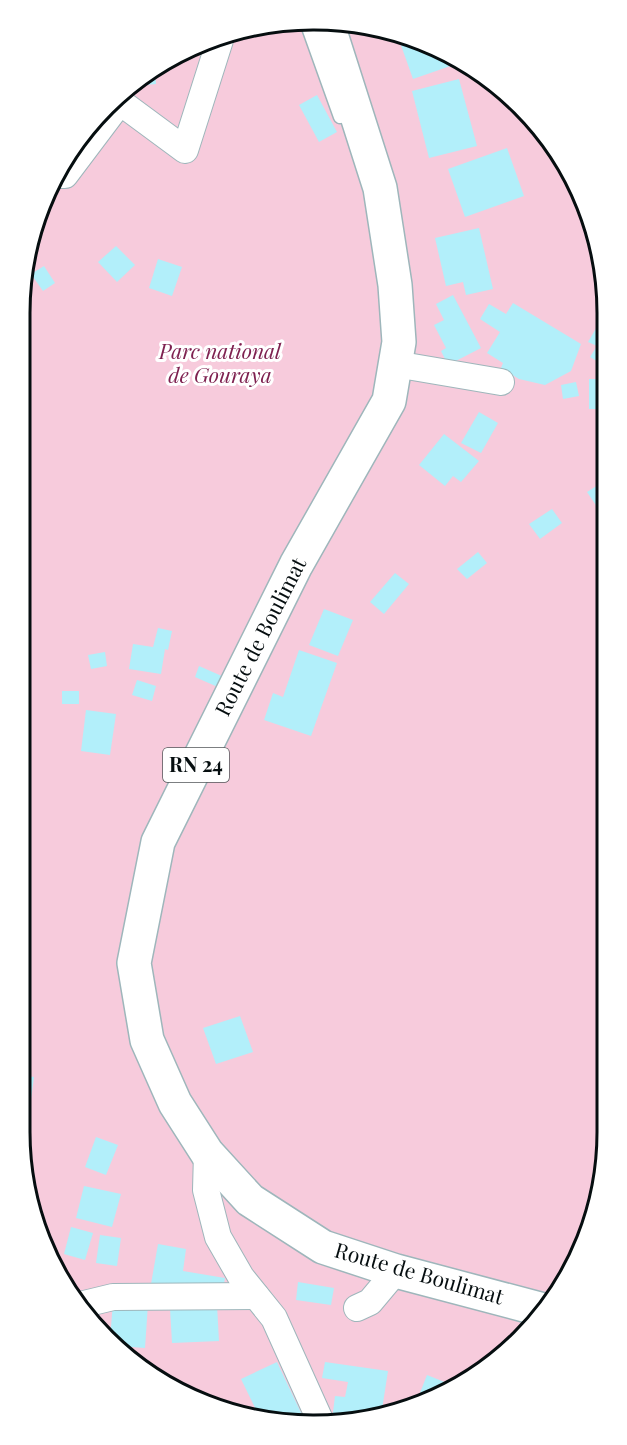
<svg xmlns="http://www.w3.org/2000/svg" width="627" height="1445" viewBox="0 0 627 1445" font-family="'Playfair Display',serif">
<style>
.green{fill:#f7cbdc}
.building{fill:#b2effa}
.lines{fill:none;stroke-linecap:round;stroke-linejoin:round}
.lane-casing{stroke:#9eb6bb;stroke-width:15}
.street-casing{stroke:#9eb6bb;stroke-width:28}
.primary-casing{stroke:#9eb6bb;stroke-width:36}
.lane{stroke:#fff;stroke-width:12}
.street{stroke:#fff;stroke-width:26}
.primary{stroke:#fff;stroke-width:33}
.labels{text-anchor:middle;stroke-width:6;stroke-linejoin:round;paint-order:stroke}
.shield{fill:#fff;stroke:#515658;stroke-width:1.5}
.shield-label{font-size:20px;font-weight:bold;fill:#060e10}
.park-label{font-size:21px;font-style:italic;fill:#7e2150;stroke:#fff}
.street-label{font-size:21px;fill:#060e10;stroke:#fff}
.rim{fill:none;stroke:#060e10;stroke-width:3}
</style>
<rect width="100%" height="100%" fill="#f1fbfd"/>
<polygon class="green" points="295,20 408,35 477,69 535,120 577,184 605,275 607,1131 592,1226 547,1311 461,1386 371,1420 256,1420 167,1386 92,1325 35,1226 20,1131 20,313 35,219 93,119 184,50"/>
<g class="building">
<polygon points="397,34 408,35 462,62 413,79"/>
<polygon points="155,72 156,84 136,86 152,74"/>
<polygon points="459,79 477,146 429,158 412,91"/>
<polygon points="317,95 337,132 319,142 299,105"/>
<polygon points="507,148 524,196 465,217 448,169"/>
<polygon points="479,228 493,289 466,295 463,282 446,286 435,238"/>
<polygon points="116,246 135,265 117,282 98,262"/>
<polygon points="158,259 182,267 172,296 149,288"/>
<polygon points="44,266 55,283 43,291 31,274"/>
<polygon points="453,295 481,348 448,365 441,351 446,348 434,325 444,320 436,304"/>
<polygon points="513,303 581,344 571,371 545,385 519,379 501,368 503,363 487,353 500,332 480,319 489,304 506,314"/>
<polygon points="605,313 605,366 590,357 597,346 588,342"/>
<rect x="589" y="379" width="16" height="30"/>
<polygon points="576,382 579,396 563,399 561,385"/>
<polygon points="479,412 498,423 481,453 461,443"/>
<polygon points="444,434 479,461 461,482 453,476 445,486 419,465"/>
<polygon points="606,480 606,520 587,492"/>
<polygon points="552,509 562,523 540,539 529,524"/>
<polygon points="478,552 487,563 467,579 457,569"/>
<polygon points="395,573 409,584 384,614 370,602"/>
<polygon points="324,609 353,620 338,656 309,645"/>
<polygon points="158,628 172,631 168,650 165,649 161,674 129,669 133,644 153,647"/>
<polygon points="299,650 337,663 311,736 264,720 273,693 283,697"/>
<polygon points="105,652 107,666 91,669 88,655"/>
<polygon points="199,666 224,677 220,688 195,677"/>
<polygon points="137,680 156,686 152,701 132,695"/>
<rect x="62" y="691" width="17" height="13"/>
<polygon points="86,710 116,714 110,755 81,751"/>
<polygon points="240,1016 253,1052 216,1064 203,1028"/>
<polygon points="20,1075 34,1077 31,1099 20,1097"/>
<polygon points="96,1137 118,1145 106,1175 85,1167"/>
<polygon points="84,1186 121,1194 112,1227 76,1218"/>
<polygon points="71,1227 93,1233 85,1260 64,1254"/>
<polygon points="100,1235 121,1238 117,1266 96,1263"/>
<polygon points="158,1244 186,1249 183,1271 225,1278 222,1296 151,1284"/>
<polygon points="298,1282 334,1288 331,1305 296,1300"/>
<polygon points="113,1301 148,1304 145,1348 118,1346 110,1340"/>
<polygon points="217,1305 219,1341 172,1343 170,1308"/>
<polygon points="277,1362 304,1419 303,1420 261,1420 241,1379"/>
<polygon points="325,1362 388,1371 381,1416 371,1420 332,1420 335,1396 345,1397 348,1382 322,1378"/>
<polygon points="427,1375 457,1387 416,1403"/>
</g>
<g class="lines">
<defs>
<polyline id="lane" points="306,22 340,117"/>
<g id="street">
<polyline points="61,175 65,175 120,102 185,150 220,40"/>
<polyline points="395,364 501,382"/>
<polyline points="207,1153 206,1190 218,1237 241,1277 274,1318 320,1420"/>
<polyline points="80,1305 113,1297 256,1296"/>
<polyline points="357,1308 370,1302 396,1271"/>
</g>
<polyline id="primary" points="328,25 380,188 395,285 399,342 389,401 296,565 158,842 134,963 147,1040 175,1103 207,1153 250,1200 323,1247 396,1271 547,1311"/>
</defs>
<use href="#lane" class="lane-casing"/>
<use href="#street" class="street-casing"/>
<use href="#primary" class="primary-casing"/>
<use href="#lane" class="lane"/>
<use href="#street" class="street"/>
<use href="#primary" class="primary"/>
</g>
<g class="labels">
<rect class="shield" x="163" y="748" width="66" height="34" rx="4.5"/>
<g class="shield-label">
<text x="196" y="772">RN 24</text>
</g>
<g class="park-label">
<text x="220" y="359">Parc national<tspan x="220" dy="24">de Gouraya</tspan></text>
</g>
<g class="street-label">
<text transform="translate(261 637) rotate(-63)" y="7">Route de Boulimat</text>
<text transform="translate(419 1274) rotate(16)" y="7">Route de Boulimat</text>
</g>
</g>
<path d="M0 0H627V1445H0ZM313 30H314A283 283 0 0 1 597 313V1132A283 283 0 0 1 314 1415H313A283 283 0 0 1 30 1132V313A283 283 0 0 1 313 30Z" fill="#fff" fill-rule="evenodd"/>
<path class="rim" d="M313 30H314A283 283 0 0 1 597 313V1132A283 283 0 0 1 314 1415H313A283 283 0 0 1 30 1132V313A283 283 0 0 1 313 30Z"/>
</svg>
